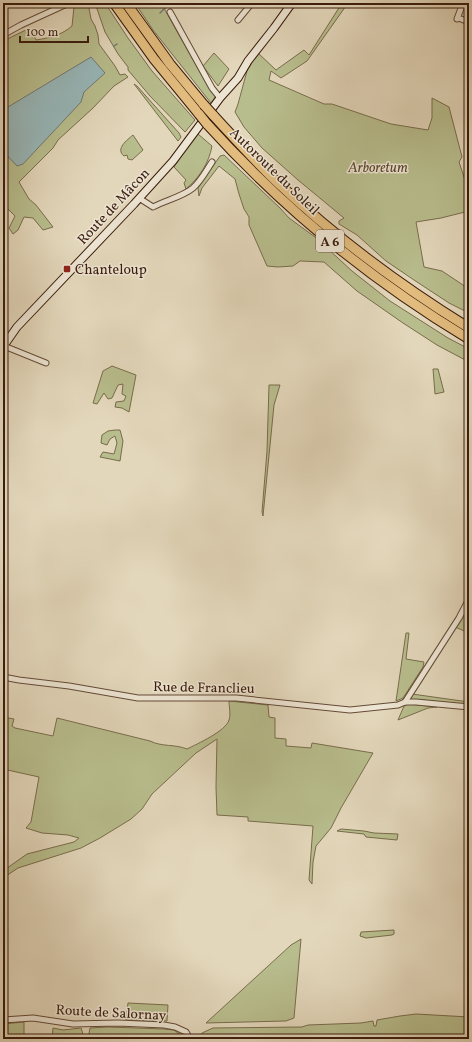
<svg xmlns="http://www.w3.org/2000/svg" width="472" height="1042" viewBox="0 0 472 1042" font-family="Vollkorn,serif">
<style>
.green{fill:#b8bd8d;stroke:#796c4c}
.water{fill:#98b7b9;stroke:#727974}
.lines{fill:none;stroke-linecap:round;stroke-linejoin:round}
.stream{stroke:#727974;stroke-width:1.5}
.street-casing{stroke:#644a38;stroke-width:7}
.secondary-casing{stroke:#3a1b0c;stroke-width:9}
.highway-casing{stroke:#3a1b0c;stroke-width:11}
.street{stroke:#ede5d3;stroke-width:5}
.secondary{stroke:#ede5d3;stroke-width:7}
.highway{stroke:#e2bc7e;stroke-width:9}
.highway-bridge-casing{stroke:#3a1b0c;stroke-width:11;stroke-linecap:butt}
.highway-bridge{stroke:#e2bc7e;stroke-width:9}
.poi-dot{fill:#8f2418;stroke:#ede5d3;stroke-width:1.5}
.labels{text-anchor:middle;stroke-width:3;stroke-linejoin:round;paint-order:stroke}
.shield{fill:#ede5d3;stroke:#705848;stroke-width:1}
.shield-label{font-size:13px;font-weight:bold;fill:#3a1b0c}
.park-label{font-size:14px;font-style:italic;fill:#5a442c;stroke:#ede5d3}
.street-label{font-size:14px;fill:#3a1b0c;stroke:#ede5d3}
.poi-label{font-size:14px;fill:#3a1b0c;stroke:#ede5d3;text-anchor:start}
</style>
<rect width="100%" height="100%" fill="#e3d7bb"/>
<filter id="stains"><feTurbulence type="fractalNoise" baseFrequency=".005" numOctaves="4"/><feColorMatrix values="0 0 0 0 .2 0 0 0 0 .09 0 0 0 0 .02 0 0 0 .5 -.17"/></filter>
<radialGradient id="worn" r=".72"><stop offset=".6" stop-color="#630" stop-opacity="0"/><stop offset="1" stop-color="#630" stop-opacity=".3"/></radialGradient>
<g class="green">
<path d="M85 3H88L91 19 95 26 98 35 99 44 115 66 120 75 125 74 128 77 114 86 93 108 58 140 53 148 19 182 29 199 36 205 53 227 43 230 33 218 24 217 18 230 13 234 9 228 15 216 3 204V41L30 28 36 40C49 38 62 35 72 26L74 7 78 6Z"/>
<polygon points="95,3 105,3 128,38 152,71 195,120 185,132 150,96 128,70 128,67 118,54 105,32"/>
<polygon points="135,3 164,3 165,10 210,90 216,96 211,103 153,30"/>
<polygon points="342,3 348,3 307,61 281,78 271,71 269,80 324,104 332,104 391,124 428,130 432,118 432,98 449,107 462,157 459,162 469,192 469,211 441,218 416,222 424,267 442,271 469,289 469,313 449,303 414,280 386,261 357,235 339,224 339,221 344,218 298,180 262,148 244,127 235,112 238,104 247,71 258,53 276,70 304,50 309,55"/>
<polygon points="214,53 229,69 218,86 203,66"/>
<polygon points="134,84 137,86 179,133 181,137 178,141"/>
<path d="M198 134 212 146C209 163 199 178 186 189L184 183 186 180 174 167 187 147Z"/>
<path d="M133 135 143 150 132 160 128 159 127 155 124 156C115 149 127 140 133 135Z"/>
<polygon points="224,155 280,208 289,218 315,237 352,271 390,301 448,338 469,349 469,362 437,345 403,323 357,291 324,262 300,261 293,266 278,267 267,266 249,225 249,217 244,209 239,194 235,179 219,166 202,188 199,196 198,188 220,156"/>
<polygon points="112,366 136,375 129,412 122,408 115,407 116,402 124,401 126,396 122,394 123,384 118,385 112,398 108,399 104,393 97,404 93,403 103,371"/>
<polygon points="433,369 438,369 444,392 435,394"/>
<polygon points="269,385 280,385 274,405 263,516 262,512 267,451"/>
<polygon points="115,430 120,430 123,441 120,461 100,457 103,452 114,454 117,443 115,436 110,439 107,445 101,443 102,435 108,431"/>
<polygon points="469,604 469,633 455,627"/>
<polygon points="406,633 409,633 406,659 424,662 423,667 403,698 396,701"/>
<polygon points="412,694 469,702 469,705 423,700 408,700"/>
<path d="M229 701 268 705 269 717 275 718V738L286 739V746L311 748 312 743 373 753 341 808 331 828 316 846 313 862 312 884 309 880 313 826 248 821V817L217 815 216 787 217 739 196 753 152 794 142 809 131 819 100 838 81 848 18 868 3 878V871L27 854 74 842 79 838 68 835 42 833 26 828 31 822 39 777 3 769V717L14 719 12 726 15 728 53 736 57 718 150 741C162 747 175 744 187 749 197 744 226 731 229 720 231 714 229 707 229 701Z"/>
<polygon points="408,704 437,707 428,708 398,720 404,706"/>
<polygon points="341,829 364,831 374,833 398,834 397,840 366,837 364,834 337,831"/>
<polygon points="394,930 394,934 392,935 366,938 360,936 361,932"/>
<polygon points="301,939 294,1018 286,1021 206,1023 291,945"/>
<polygon points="128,1003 168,1005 167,1021 126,1020"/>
<polygon points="416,1014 469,1017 469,1039 196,1039 202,1033 213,1028 302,1027 308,1025 361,1023 373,1021 374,1026 376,1026 377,1020 400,1016"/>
<polygon points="24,1022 24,1039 3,1039 3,1024"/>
<polygon points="108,1027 164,1029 174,1030 181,1035 186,1039 88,1039 90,1028"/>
<polygon points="53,1028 63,1030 81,1028 83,1034 83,1039 52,1039"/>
</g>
<polygon class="water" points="91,57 105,73 84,92 81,102 23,164 17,166 3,151 3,110"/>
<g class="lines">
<g class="stream">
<polyline points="160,13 170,3"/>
<polyline points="114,46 117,44"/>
</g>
<defs>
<g id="street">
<polyline points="170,12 212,88 220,98"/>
<polyline points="457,19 463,3"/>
<polyline points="461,19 469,22"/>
<polyline points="238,20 252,3"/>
<polyline points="3,35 21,25 69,3"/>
<path d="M139 198 153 207C166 200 182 197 193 188 201 181 206 171 212 162"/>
<polyline points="4,346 46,363"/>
<polyline points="3,677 19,680 69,686 138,698 236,698 350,710 398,705 405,702 416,702 469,707"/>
<polyline points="405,702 459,618 469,599"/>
<polyline points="3,1020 33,1018 73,1024 118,1023 164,1025 175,1027 186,1032 190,1039"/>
</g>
<polyline id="secondary" points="3,347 17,327 134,204 173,161 220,98 238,78 248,61 274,28 292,3"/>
<g id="highway">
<polyline points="114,3 154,59 199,114"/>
<polyline points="126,3 170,64 204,105"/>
<path d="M213 115C234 138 255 161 278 183 336 238 401 286 469 328"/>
<path d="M207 124C283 208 371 280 469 339"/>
</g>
</defs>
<use href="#street" class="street-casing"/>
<use href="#secondary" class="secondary-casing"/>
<use href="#highway" class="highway-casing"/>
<use href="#street" class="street"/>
<use href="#secondary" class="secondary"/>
<use href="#highway" class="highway"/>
<defs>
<g id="highway-bridge">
<polyline points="204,105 213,115"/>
<polyline points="199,114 207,124"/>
</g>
</defs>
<use href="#highway-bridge" class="highway-bridge-casing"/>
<use href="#highway-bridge" class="highway-bridge"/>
</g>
<rect class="poi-dot" x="63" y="265" width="8" height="8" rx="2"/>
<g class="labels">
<rect class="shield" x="316" y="230" width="28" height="22" rx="3"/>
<g class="shield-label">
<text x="330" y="246">A 6</text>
</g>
<g class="park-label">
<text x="378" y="172">Arboretum</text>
</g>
<g class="street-label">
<text transform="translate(275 171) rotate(44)" y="5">Autoroute du Soleil</text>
<text transform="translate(113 206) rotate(-47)" y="5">Route de Mâcon</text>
<text transform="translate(204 687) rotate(1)" y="5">Rue de Franclieu</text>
<text transform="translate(111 1012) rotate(3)" y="5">Route de Salornay</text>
</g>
<g class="poi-label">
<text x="75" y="274">Chanteloup</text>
</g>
</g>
<rect width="472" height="1042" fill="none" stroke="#e3d7bb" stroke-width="16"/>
<rect x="4" y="4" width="464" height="1034" fill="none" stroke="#3a1b0c" stroke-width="2"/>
<rect x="8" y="8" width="456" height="1026" fill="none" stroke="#3a1b0c"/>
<path d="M20 36v6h68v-6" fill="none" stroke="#3a1b0c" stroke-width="2"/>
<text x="26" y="36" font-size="12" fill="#3a1b0c" stroke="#ede5d3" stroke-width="3" paint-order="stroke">100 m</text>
<rect width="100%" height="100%" filter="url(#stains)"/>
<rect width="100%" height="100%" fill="url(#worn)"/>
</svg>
